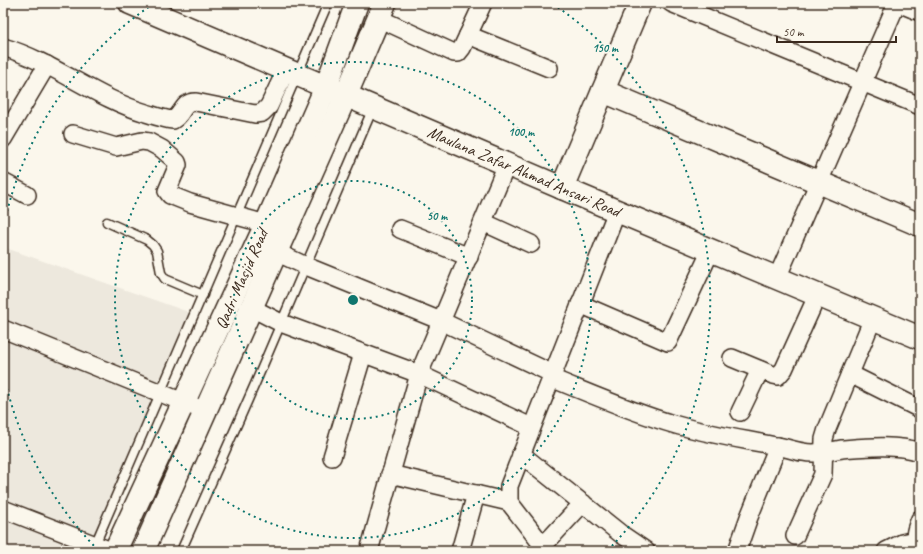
<svg xmlns="http://www.w3.org/2000/svg" width="923" height="554" viewBox="0 0 923 554" font-family="Caveat,sans-serif">
<style>
.built{fill:#ede8dd}
.lines{fill:none;stroke-linecap:round;stroke-linejoin:round}
.lane-casing{stroke:#3b2a1e;stroke-width:11}
.street-casing{stroke:#3b2a1e;stroke-width:20}
.secondary-casing{stroke:#3b2a1e;stroke-width:25}
.lane{stroke:#fbf7ec;stroke-width:8}
.street{stroke:#fbf7ec;stroke-width:17}
.secondary{stroke:#fbf7ec;stroke-width:22}
.ring{fill:none;stroke:#0f766e;stroke-width:2;stroke-dasharray:2 4}
.labels{text-anchor:middle;stroke-width:3.5;stroke-linejoin:round;paint-order:stroke}
.street-label{font-size:17px;fill:#3b2a1e;stroke:#fbf7ec}
.centre{fill:#0f766e;stroke:#fbf7ec;stroke-width:2}
.ring-label{font-size:12px;text-anchor:middle;font-weight:bold;fill:#0f766e;stroke:#fbf7ec;stroke-width:3.5;stroke-linejoin:round;paint-order:stroke}
</style>
<rect width="100%" height="100%" fill="#fbf7ec"/>
<filter id="ink" filterUnits="userSpaceOnUse"><feTurbulence type="fractalNoise" baseFrequency=".025" numOctaves="2"/><feDisplacementMap in="SourceGraphic" scale="8" xChannelSelector="R" yChannelSelector="G"/><feConvolveMatrix kernelMatrix="1 2 1 2 8 2 1 2 1" color-interpolation-filters="sRGB"/></filter>
<g filter="url(#ink)">
<polygon class="built" points="3,247 197,315 90,551 3,551"/>
<g class="lines">
<defs>
<g id="lane">
<polyline points="107,222 147,240 153,245 157,251 161,273 165,279 203,295"/>
<polyline points="94,547 328,3"/>
<polyline points="181,551 255,384 373,108"/>
</g>
<g id="street">
<polyline points="671,3 920,106"/>
<polyline points="898,3 920,12"/>
<polyline points="378,18 454,53 458,53 462,48 483,3"/>
<polyline points="468,35 549,68"/>
<path d="M3 47C54 62 95 98 146 113 155 116 163 119 173 120 184 114 181 102 196 102L255 114 262 113 269 106 286 70"/>
<polyline points="73,134 116,147 142,141 149,142 162,149 177,162 178,165 167,191 170,195 190,203 266,224"/>
<polyline points="3,139 47,65"/>
<polyline points="3,182 27,195"/>
<polyline points="483,222 531,244"/>
<polyline points="400,229 469,257"/>
<polyline points="276,252 306,266 441,321 553,374"/>
<polyline points="777,278 897,3"/>
<polyline points="580,304 668,342 711,250"/>
<polyline points="252,308 281,323 419,374 531,427"/>
<polyline points="3,329 205,411"/>
<polyline points="732,358 773,375 778,376 784,369 818,294"/>
<polyline points="850,374 920,409"/>
<path d="M551 378C591 394 631 412 673 424 707 434 741 439 776 446 785 447 794 451 803 452 816 455 829 451 842 449 867 447 896 444 920 452"/>
<polyline points="740,412 760,370"/>
<polyline points="521,454 621,534 646,551"/>
<polyline points="332,457 363,354"/>
<polyline points="390,474 509,502"/>
<polyline points="3,509 111,551"/>
<path d="M920 519C916 529 912 538 920 545"/>
<polyline points="795,536 823,474 824,439 827,429 873,318"/>
<polyline points="543,546 583,503"/>
<polyline points="369,551 419,374 507,164"/>
<polyline points="460,551 476,494"/>
<polyline points="547,551 509,502 509,486 617,211"/>
<polyline points="737,551 749,517 778,446"/>
<polyline points="886,551 902,543 915,540"/>
</g>
<g id="secondary">
<polyline points="130,3 562,188 920,338"/>
<polyline points="603,91 920,225"/>
<polyline points="562,188 640,3"/>
<polyline points="115,551 266,224 326,87 357,3"/>
<polyline points="143,551 346,95 385,3"/>
</g>
</defs>
<use href="#lane" class="lane-casing"/>
<use href="#street" class="street-casing"/>
<use href="#secondary" class="secondary-casing"/>
<use href="#lane" class="lane"/>
<use href="#street" class="street"/>
<use href="#secondary" class="secondary"/>
</g>
</g>
<g class="ring">
<circle cx="353" cy="300" r="119"/>
<circle cx="353" cy="300" r="238"/>
<path d="M98 550A357 357 0 0 1 3 371M3 229A357 357 0 0 1 153 4M553 4A357 357 0 0 1 608 550"/>
</g>
<g class="labels">
<g class="street-label">
<text transform="translate(524 171) rotate(23)" y="6">Maulana Zafar Ahmad Ansari Road</text>
<text transform="translate(241 279) rotate(-66)" y="6">Qadri Masjid Road</text>
</g>
</g>
<circle cx="353" cy="300" r="6" class="centre"/>
<g class="ring-label">
<text x="605" y="52">150 m</text>
<text x="521" y="136">100 m</text>
<text x="437" y="220">50 m</text>
</g>
<rect width="923" height="554" fill="none" stroke="#fbf7ec" stroke-width="16"/>
<rect x="8" y="8" width="907" height="538" fill="none" stroke="#3b2a1e" stroke-width="1.5" filter="url(#ink)"/>
<path d="M777 36v6h119v-6" fill="none" stroke="#3b2a1e" stroke-width="2"/>
<text x="783" y="36" font-size="12" fill="#3b2a1e" stroke="#fbf7ec" stroke-width="3" paint-order="stroke">50 m</text>
</svg>
